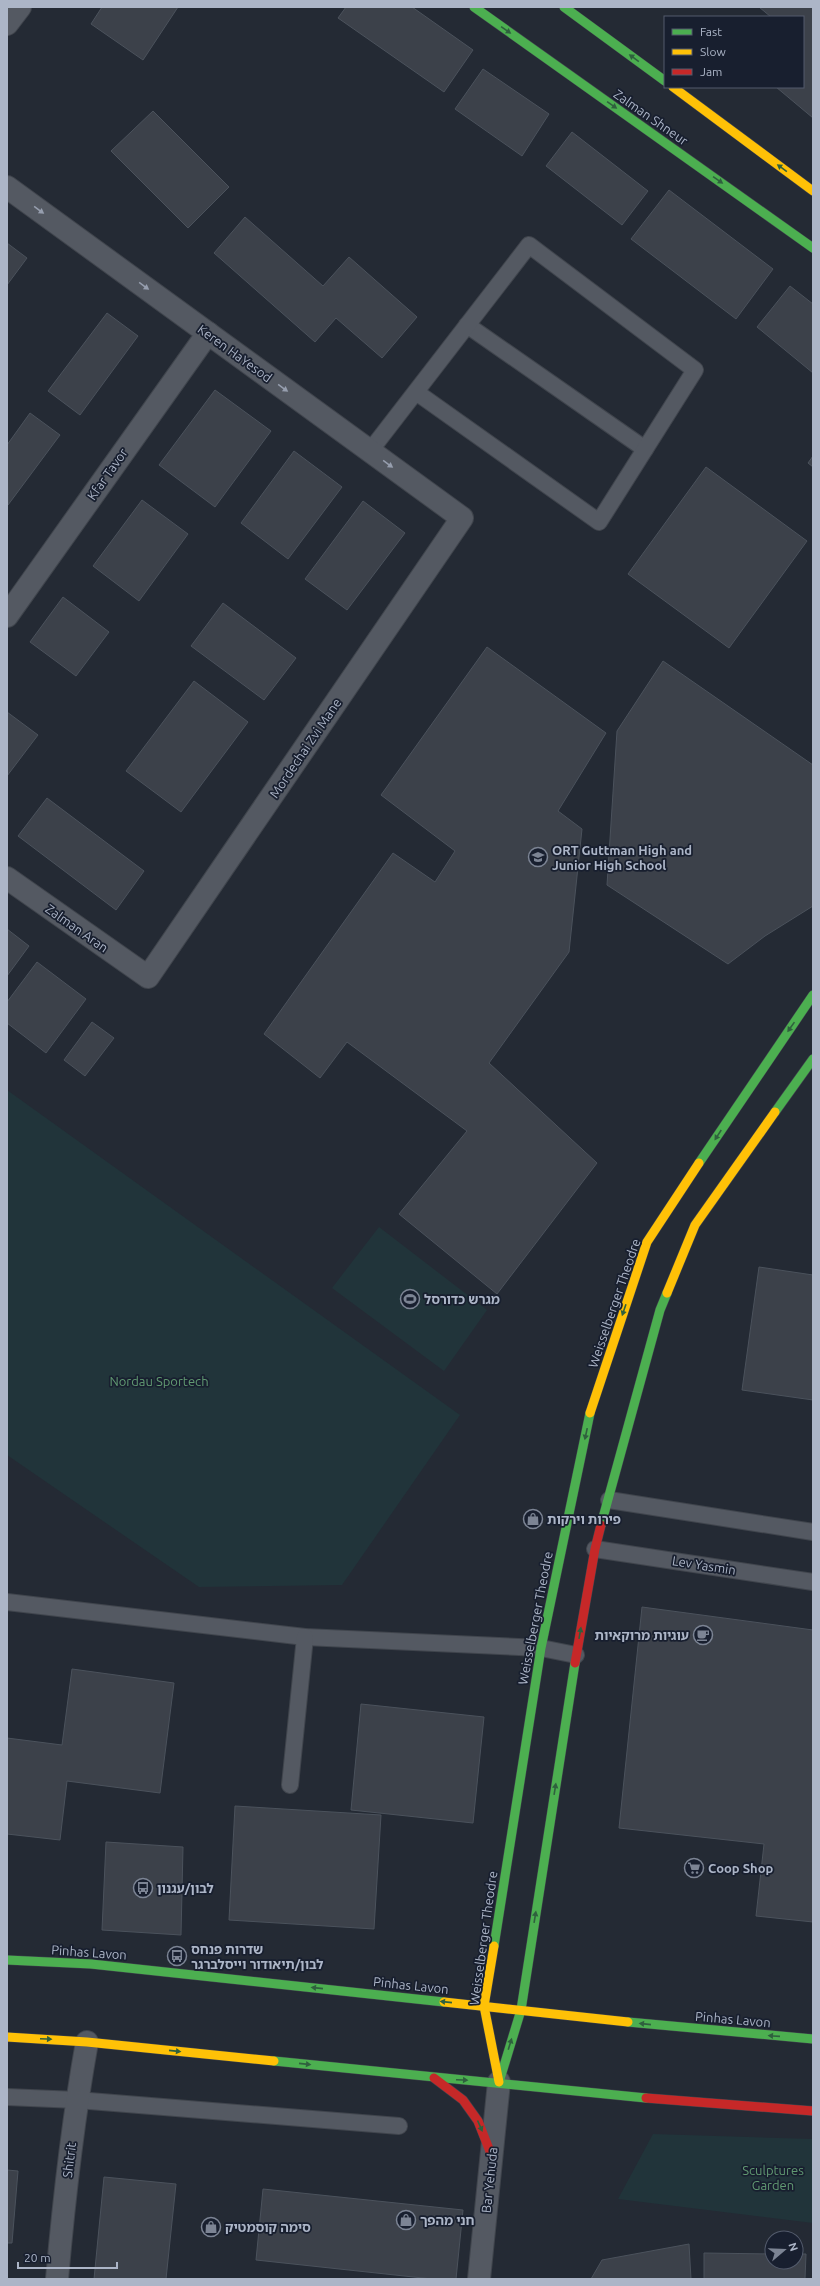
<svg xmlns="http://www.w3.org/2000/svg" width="820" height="2286" viewBox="0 0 820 2286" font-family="Ubuntu,'Noto Sans Hebrew',sans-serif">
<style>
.green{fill:#21343a}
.building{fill:#3c414a;stroke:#4b525c}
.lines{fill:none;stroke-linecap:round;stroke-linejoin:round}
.lane-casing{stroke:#40454d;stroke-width:18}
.street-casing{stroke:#40454d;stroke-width:24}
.fast-casing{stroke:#40454d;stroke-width:10}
.slow-casing{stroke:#40454d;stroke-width:10}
.jam-casing{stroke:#40454d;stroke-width:10}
.lane{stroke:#545962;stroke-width:16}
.street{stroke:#545962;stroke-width:22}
.fast{stroke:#4caf50;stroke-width:9}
.slow{stroke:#ffc107;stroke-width:9}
.jam{stroke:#c62828;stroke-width:9}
.oneway{fill:#2f603e}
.oneway2{fill:#969eae}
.labels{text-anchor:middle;stroke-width:3.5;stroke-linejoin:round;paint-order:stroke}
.street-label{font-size:13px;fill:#acb5c7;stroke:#181f2f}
.poi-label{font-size:13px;font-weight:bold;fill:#acb5c7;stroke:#181f2f;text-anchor:start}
.park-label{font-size:13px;fill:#619a72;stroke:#181f2f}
</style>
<rect width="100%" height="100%" fill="#242a34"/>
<g class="green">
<polygon points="7,1090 460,1415 342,1585 199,1587 7,1455"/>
<polygon points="379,1227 487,1310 444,1371 332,1288"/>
<polygon points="653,2134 813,2139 813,2223 618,2199"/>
</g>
<g class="building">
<polygon points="102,7 178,7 143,60 91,24"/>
<polygon points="346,7 412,7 473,50 444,92 338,18"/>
<polygon points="759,7 813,7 813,118 776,87 803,87 803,17 771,17"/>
<polygon points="483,69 549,114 522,156 455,109"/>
<polygon points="153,111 229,187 188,228 111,151"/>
<polygon points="572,132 648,191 622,225 546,166"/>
<polygon points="669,190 773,269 736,319 631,239"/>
<polygon points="245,217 323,286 349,257 417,317 382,358 336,318 315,342 214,253"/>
<polygon points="7,243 27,258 7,285"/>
<polygon points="790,286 813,304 813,373 757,327"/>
<polygon points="107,313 138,336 80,415 48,391"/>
<polygon points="215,390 271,431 215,507 159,465"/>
<polygon points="30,413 60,435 8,505 7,445"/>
<polygon points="294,451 342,487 288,559 241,523"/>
<polygon points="813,456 813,467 808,463"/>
<polygon points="706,467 807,541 729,648 628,574"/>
<polygon points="142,500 188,534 139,601 93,566"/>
<polygon points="363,501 405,533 347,610 305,579"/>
<polygon points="63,597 109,632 76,676 30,642"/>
<polygon points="223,603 296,658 264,700 191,646"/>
<polygon points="487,647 606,733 558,811 582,829 569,952 489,1063 597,1163 497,1294 399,1214 467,1131 347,1042 320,1078 264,1034 393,853 435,882 455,851 381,795"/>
<polygon points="663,661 813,765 813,906 765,936 728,964 607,885 617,731"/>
<polygon points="194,681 248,722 181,812 126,771"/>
<polygon points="7,712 38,735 7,776"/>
<polygon points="47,798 144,871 116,910 18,836"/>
<polygon points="7,929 29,946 7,976"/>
<polygon points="37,962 86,999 46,1053 7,1023 7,1002"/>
<polygon points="92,1022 114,1038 85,1076 64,1060"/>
<polygon points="759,1267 813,1275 813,1400 742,1390"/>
<polygon points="642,1607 813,1630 813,1922 756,1916 764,1844 619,1828"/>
<polygon points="72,1669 174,1683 160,1793 67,1781 60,1840 7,1834 7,1738 62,1745"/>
<polygon points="361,1704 484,1717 473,1823 351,1810"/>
<polygon points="235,1806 381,1815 374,1929 229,1920"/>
<polygon points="106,1842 183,1847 181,1935 102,1930"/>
<polygon points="7,2170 18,2171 12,2243 7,2243"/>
<polygon points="104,2177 176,2184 166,2279 94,2279"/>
<polygon points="263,2189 463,2210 456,2279 432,2279 256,2260"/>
<polygon points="689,2244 691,2279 591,2279 602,2260"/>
<polygon points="704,2253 772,2254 772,2262 796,2262 796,2254 806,2254 805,2279 704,2279"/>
</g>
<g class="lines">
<defs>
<g id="lane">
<polyline points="467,325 645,449"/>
<polyline points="370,451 529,245 695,370 599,522 416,392"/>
<polyline points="609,1500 813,1532"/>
<polyline points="595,1549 813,1582"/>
<polyline points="7,1602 305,1637 541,1648 576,1655"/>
<polyline points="290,1785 305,1637"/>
<polyline points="7,2097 77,2100 399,2126"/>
</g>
<g id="street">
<polyline points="7,24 20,7"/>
<polyline points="7,187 462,518 148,977 7,878"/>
<polyline points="7,616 208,333"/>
<path d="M57 2279C64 2199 73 2120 87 2042"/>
<polyline points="479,2279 499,2082"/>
</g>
<g id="fast">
<polyline points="474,7 813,248"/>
<polyline points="564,7 665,81"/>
<polyline points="775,1112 813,1059"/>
<polyline points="699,1163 813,995"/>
<polyline points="601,1525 660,1310 667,1293"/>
<polyline points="494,1946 541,1648 590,1413"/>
<polyline points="7,1960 91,1964 444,2002"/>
<polyline points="628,2022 813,2039"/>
<polyline points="274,2061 646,2098"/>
<polyline points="500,2079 521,2010 575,1663"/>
</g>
<g id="slow">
<polyline points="673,87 813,191"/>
<polyline points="667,1293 695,1225 775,1112"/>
<polyline points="590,1413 647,1242 699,1163"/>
<polyline points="494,1946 484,2006 499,2082"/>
<polyline points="444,2002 628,2022"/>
<polyline points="7,2037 87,2042 274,2061"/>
</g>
<g id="jam">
<polyline points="575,1663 595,1549 601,1525"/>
<polyline points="434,2078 463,2100 478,2121 491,2154"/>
<polyline points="646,2098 813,2111"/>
</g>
</defs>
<use href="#lane" class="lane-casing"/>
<use href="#street" class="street-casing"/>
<use href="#fast" class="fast-casing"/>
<use href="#slow" class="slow-casing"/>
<use href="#jam" class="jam-casing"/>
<use href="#lane" class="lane"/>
<use href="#street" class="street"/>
<use href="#fast" class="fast"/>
<use href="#slow" class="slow"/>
<use href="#jam" class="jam"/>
</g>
<defs><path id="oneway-solid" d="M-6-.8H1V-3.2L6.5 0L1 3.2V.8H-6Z"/></defs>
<g class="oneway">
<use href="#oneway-solid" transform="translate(506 30) rotate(35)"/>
<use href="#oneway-solid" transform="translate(634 58) rotate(-144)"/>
<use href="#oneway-solid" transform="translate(612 105) rotate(35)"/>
<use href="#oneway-solid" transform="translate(782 168) rotate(-144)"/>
<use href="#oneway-solid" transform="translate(718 180) rotate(35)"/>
<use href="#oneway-solid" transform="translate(791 1027) rotate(125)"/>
<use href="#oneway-solid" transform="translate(718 1135) rotate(123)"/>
<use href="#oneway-solid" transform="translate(624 1310) rotate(109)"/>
<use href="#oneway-solid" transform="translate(586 1434) rotate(102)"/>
<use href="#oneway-solid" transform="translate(580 1633) rotate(-80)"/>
<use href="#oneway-solid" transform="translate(555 1789) rotate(-81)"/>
<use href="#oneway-solid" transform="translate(535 1917) rotate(-81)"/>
<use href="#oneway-solid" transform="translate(317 1988) rotate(-174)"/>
<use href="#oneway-solid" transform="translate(446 2002) rotate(-174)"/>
<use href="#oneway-solid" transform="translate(645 2024) rotate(-174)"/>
<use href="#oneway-solid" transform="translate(774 2036) rotate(-176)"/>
<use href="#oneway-solid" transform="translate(46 2039) rotate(3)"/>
<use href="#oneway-solid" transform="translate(510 2044) rotate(-73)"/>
<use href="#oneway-solid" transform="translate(175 2051) rotate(6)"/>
<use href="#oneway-solid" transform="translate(305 2064) rotate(6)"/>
<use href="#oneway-solid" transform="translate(462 2080) rotate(3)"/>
<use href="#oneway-solid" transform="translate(480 2126) rotate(66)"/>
</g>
<g class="oneway2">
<use href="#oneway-solid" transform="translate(39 210) rotate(36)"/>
<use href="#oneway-solid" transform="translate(144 286) rotate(36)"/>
<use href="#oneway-solid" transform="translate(283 388) rotate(36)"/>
<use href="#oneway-solid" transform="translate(388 464) rotate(36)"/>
</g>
<defs>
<symbol id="school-ring" viewBox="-11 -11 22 22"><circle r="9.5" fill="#181f2f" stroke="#7c8494" stroke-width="1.5"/><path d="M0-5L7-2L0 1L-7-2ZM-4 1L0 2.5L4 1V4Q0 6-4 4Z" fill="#7c8494"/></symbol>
<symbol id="stadium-ring" viewBox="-11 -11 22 22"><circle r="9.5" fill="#181f2f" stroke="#7c8494" stroke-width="1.5"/><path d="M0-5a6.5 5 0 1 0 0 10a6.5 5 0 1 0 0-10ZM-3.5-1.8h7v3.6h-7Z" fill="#7c8494"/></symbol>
<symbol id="shop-ring" viewBox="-11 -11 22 22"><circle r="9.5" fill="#181f2f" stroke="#7c8494" stroke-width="1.5"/><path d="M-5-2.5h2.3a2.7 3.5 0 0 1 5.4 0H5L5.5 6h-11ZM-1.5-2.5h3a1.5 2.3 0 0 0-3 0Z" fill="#7c8494"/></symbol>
<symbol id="cafe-ring" viewBox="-11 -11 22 22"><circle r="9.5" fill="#181f2f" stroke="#7c8494" stroke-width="1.5"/><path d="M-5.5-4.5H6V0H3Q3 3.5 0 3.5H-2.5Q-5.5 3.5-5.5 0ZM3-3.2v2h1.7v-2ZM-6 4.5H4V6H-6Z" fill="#7c8494"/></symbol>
<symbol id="supermarket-ring" viewBox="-11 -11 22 22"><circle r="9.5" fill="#181f2f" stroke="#7c8494" stroke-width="1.5"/><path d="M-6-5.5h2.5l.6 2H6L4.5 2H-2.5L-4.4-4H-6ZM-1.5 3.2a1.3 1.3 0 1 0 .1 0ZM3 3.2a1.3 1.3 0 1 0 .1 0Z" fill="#7c8494"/></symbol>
<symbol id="bus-ring" viewBox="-11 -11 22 22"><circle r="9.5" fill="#181f2f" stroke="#7c8494" stroke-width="1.5"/><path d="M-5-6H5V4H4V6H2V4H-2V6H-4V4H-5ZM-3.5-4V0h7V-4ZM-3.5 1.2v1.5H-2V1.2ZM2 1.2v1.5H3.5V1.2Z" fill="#7c8494"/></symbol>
</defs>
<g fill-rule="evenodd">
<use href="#school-ring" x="527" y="846" width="22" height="22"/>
<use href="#stadium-ring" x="399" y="1288" width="22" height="22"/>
<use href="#shop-ring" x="522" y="1508" width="22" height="22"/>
<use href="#cafe-ring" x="692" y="1624" width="22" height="22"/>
<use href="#supermarket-ring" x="683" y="1857" width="22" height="22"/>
<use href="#bus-ring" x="132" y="1877" width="22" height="22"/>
<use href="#bus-ring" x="166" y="1945" width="22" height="22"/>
<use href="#shop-ring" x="395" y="2209" width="22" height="22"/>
<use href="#shop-ring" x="200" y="2216" width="22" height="22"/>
</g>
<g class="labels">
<g class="street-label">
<text transform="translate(651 117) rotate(35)" y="5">Zalman Shneur</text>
<text transform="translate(235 353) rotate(36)" y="5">Keren HaYesod</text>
<text transform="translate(107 474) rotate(-55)" y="5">Kfar Tavor</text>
<text transform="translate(305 748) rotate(-56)" y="5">Mordechai Zvi Mane</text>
<text transform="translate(77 928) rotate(35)" y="5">Zalman Aran</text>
<text transform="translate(614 1303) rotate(-71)" y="5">Weisselberger Theodre</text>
<text transform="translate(704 1565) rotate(9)" y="5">Lev Yasmin</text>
<text transform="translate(535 1618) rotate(-79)" y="5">Weisselberger Theodre</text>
<text transform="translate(483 1938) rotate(-82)" y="5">Weisselberger Theodre</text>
<text transform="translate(89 1952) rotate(4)" y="5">Pinhas Lavon</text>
<text transform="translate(411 1985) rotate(6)" y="5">Pinhas Lavon</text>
<text transform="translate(733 2019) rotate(5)" y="5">Pinhas Lavon</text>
<text transform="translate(69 2160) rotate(-83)" y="5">Shitrit</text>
<text transform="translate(489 2180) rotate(-84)" y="5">Bar Yehuda</text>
</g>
<g class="poi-label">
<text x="552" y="855">ORT Guttman High and<tspan x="552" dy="15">Junior High School</tspan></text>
<text x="424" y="1304">מגרש כדורסל</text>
<text x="547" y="1524">פירות וירקות</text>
<text x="689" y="1640" text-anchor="end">עוגיות מרוקאיות</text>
<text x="708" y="1873">Coop Shop</text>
<text x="157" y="1893">לבון/עגנון</text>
<text x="191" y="1954">שדרות פנחס<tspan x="191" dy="15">לבון/תיאודור וייסלברגר</tspan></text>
<text x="420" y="2225">חני מהפך</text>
<text x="225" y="2232">סימה קוסמטיק</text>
</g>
<g class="park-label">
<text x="159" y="1386">Nordau Sportech</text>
<text x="773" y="2175">Sculptures<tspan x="773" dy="15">Garden</tspan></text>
</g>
</g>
<rect width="820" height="2286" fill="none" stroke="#acb5c7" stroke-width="16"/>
<rect x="664" y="16" width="140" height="72" fill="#181f2f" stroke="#535b6c"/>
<rect x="672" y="29" width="20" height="6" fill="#4caf50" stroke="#535b6c"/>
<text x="700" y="36" font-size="12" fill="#acb5c7">Fast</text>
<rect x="672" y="49" width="20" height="6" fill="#ffc107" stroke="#535b6c"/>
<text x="700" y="56" font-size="12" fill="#acb5c7">Slow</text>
<rect x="672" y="69" width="20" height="6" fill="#c62828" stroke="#535b6c"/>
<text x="700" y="76" font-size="12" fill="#acb5c7">Jam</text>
<g transform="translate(784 2250) rotate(71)"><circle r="19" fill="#181f2f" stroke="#535b6c"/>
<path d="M0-3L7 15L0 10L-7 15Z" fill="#7c8494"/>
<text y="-6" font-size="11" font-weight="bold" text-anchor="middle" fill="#acb5c7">N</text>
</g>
<path d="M18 2262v6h99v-6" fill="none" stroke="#acb5c7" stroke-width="2"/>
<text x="24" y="2262" font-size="12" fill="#acb5c7" stroke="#181f2f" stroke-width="3" paint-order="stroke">20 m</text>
</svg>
